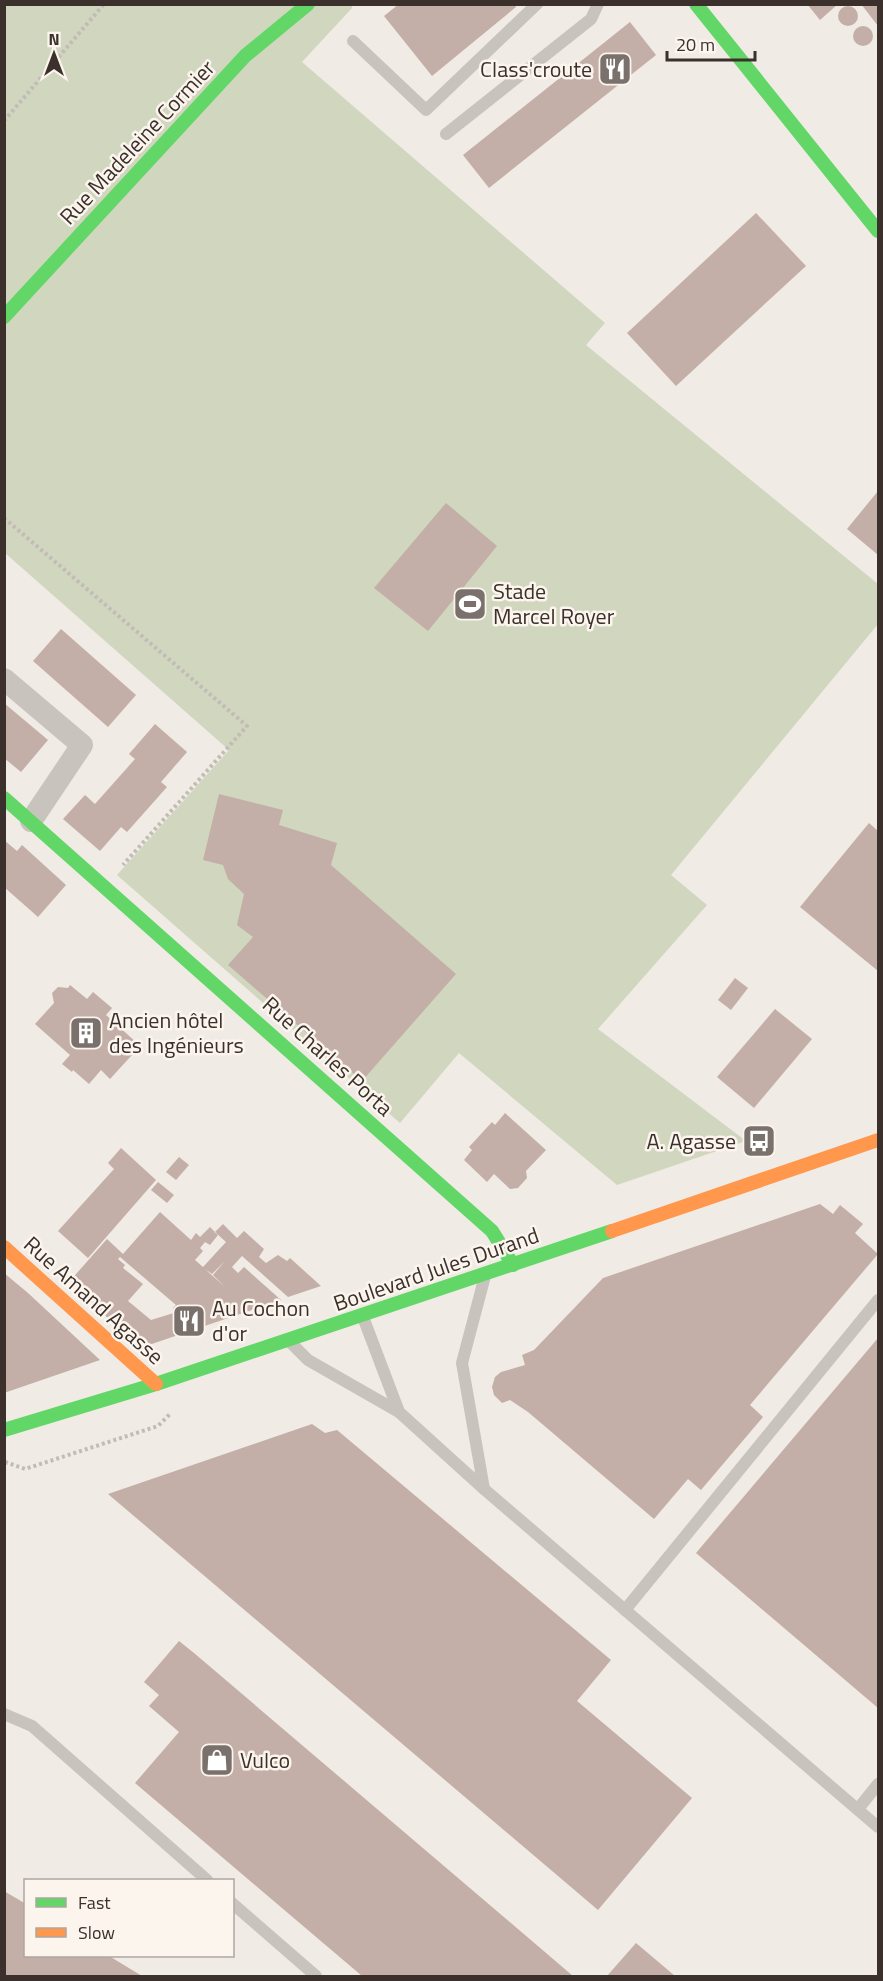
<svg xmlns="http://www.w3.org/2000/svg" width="883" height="1981" viewBox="0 0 883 1981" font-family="'Titillium Web',sans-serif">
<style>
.garden{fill:#d1d6bf}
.building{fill:#c3afa7;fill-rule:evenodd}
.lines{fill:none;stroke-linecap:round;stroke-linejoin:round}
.path{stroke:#c2bbb6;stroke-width:4;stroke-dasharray:3 3;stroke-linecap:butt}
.lane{stroke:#c9c3be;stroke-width:12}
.street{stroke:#c9c3be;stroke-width:22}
.fast{stroke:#63d668;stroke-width:14}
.slow{stroke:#ff974d;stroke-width:14}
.labels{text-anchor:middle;stroke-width:5;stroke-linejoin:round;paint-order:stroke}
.poi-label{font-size:22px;fill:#3b302b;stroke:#fbf5ee;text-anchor:start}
.street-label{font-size:22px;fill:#3b302b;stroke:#fbf5ee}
</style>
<rect width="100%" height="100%" fill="#f0ebe5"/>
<polygon class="garden" points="5,5 352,5 352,8 302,62 605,323 586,345 878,584 878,624 671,875 707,905 598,1029 746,1141 617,1185 459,1053 400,1123 117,875 229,750 5,553"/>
<g class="building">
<polygon points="399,4 514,4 516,7 432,76 384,16"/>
<polygon points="807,4 838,4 820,20"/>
<polygon points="861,4 878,4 878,26"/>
<circle cx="848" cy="16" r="10"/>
<polygon points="630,22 656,55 489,188 463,155"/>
<circle cx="863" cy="36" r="10"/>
<polygon points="756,213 806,266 676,386 627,333"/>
<polygon points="878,491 878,555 847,529"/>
<polygon points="446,503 497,546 428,631 374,588"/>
<polygon points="61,629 136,695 108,727 33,661"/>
<polygon points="4,703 48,740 21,772 4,758"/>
<polygon points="155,724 187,752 161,782 167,787 127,832 121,827 100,851 63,819 85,795 95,804 135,759 129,754"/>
<polygon points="219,794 283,810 279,825 337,843 331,865 456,974 362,1081 228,965 253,937 237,925 244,894 228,879 223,865 203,860"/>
<polygon points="869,823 878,831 878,971 800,907"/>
<polygon points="4,840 17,851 22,845 66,885 38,917 4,887"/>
<polygon points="735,978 748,988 731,1010 718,1000"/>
<polygon points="70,985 87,999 93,992 112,1008 106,1015 138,1044 142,1044 110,1079 101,1070 89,1084 73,1070 72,1072 62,1064 70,1055 35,1024 54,1003 52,993 58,987 68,988"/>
<polygon points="775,1009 812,1039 754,1108 717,1077"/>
<polygon points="505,1113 546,1150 526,1171 527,1178 518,1188 510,1189 494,1174 487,1182 464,1160 472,1150 469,1147 492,1122 495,1125"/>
<polygon points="121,1148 156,1180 88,1258 58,1231 114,1169 108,1163"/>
<polygon points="179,1157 189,1165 176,1180 166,1172"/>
<polygon points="158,1182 174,1195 167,1203 151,1190"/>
<polygon points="820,1204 833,1214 840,1205 863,1224 855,1233 878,1254 750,1405 763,1417 701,1490 688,1479 654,1519 528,1412 510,1400 502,1403 494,1395 492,1387 495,1377 501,1372 525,1365 522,1355 534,1350 603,1278"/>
<path d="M160 1212 191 1240 196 1233 200 1237 210 1227 215 1232 223 1224 237 1238 244 1231 264 1249 259 1257 266 1263 278 1255 287 1261 290 1258 321 1286 288 1297 242 1256 232 1267 238 1273 244 1267 281 1300 140 1348 69 1282 107 1239 123 1254ZM214 1232H215L226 1242 203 1267 195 1260 203 1251 200 1248 205 1242 210 1245 218 1235ZM120 1257 176 1305 173 1308 177 1312 151 1320 128 1301 143 1284 123 1268 125 1265 118 1259ZM225 1261 213 1275 225 1287 205 1269 212 1274Z"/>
<polygon points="4,1273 28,1293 100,1360 4,1393"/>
<polygon points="878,1338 878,1708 696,1553"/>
<polygon points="312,1424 325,1433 337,1430 611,1660 577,1701 692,1798 598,1910 108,1494"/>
<polygon points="179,1641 194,1653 573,1976 362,1976 135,1783 179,1732 149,1706 159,1695 144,1682"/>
<polygon points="4,1891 26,1904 26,1956 109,1956 142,1976 4,1976"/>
<polygon points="636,1943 675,1976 607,1976"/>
</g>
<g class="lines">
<g class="path">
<polyline points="4,121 104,4"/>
<polyline points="4,518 247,726 123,865"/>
<polyline points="5,1462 25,1469 158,1426 171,1413"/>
</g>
<g class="lane">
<polyline points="353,41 426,110 537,4"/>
<polyline points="446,134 591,19 598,4"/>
<polyline points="363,1317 399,1412 484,1489 878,1827"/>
<polyline points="289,1341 308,1360 399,1412"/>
<polyline points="484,1489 462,1363 485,1276"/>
<polyline points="625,1610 878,1300"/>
<polyline points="4,1714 32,1726 207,1880"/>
<polyline points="858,1809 878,1784"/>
<polyline points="232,1903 316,1976"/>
</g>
<polyline class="street" points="4,679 82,745 31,821"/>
<g class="fast">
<polyline points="696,4 878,231"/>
<polyline points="4,317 245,56 308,4"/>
<polyline points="4,798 492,1231 513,1265"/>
<polyline points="4,1430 156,1384 612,1231"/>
</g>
<g class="slow">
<polyline points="612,1231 878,1140"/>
<polyline points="4,1247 156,1384"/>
</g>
</g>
<defs>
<symbol id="restaurant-square" viewBox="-11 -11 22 22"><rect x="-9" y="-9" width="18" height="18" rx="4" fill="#7a716c" stroke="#fbf5ee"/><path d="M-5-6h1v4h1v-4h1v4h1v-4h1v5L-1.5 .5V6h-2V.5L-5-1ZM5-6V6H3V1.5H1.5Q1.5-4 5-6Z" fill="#fff"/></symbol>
<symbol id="stadium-square" viewBox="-11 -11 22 22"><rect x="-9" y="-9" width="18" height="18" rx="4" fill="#7a716c" stroke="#fbf5ee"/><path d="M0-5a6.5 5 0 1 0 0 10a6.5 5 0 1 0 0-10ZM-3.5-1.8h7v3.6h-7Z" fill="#fff"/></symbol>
<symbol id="building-square" viewBox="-11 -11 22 22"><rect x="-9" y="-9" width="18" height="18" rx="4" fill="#7a716c" stroke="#fbf5ee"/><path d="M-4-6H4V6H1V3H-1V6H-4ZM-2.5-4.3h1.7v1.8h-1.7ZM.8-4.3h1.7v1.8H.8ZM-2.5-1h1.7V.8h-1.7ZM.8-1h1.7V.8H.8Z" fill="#fff"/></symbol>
<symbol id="bus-square" viewBox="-11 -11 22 22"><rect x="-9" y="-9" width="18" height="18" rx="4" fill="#7a716c" stroke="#fbf5ee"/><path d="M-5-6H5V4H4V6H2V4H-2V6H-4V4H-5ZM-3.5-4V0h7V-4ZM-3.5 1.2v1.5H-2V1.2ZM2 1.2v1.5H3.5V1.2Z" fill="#fff"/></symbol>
<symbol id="shop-square" viewBox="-11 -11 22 22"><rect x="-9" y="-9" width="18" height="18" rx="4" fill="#7a716c" stroke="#fbf5ee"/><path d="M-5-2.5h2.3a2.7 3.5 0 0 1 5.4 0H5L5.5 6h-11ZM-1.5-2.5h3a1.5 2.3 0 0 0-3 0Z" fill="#fff"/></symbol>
</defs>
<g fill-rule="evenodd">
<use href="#restaurant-square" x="596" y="50" width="38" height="38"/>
<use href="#stadium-square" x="451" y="585" width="38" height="38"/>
<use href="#building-square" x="67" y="1014" width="38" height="38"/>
<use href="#bus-square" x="740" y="1122" width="38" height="38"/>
<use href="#restaurant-square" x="170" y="1302" width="38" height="38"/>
<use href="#shop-square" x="198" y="1741" width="38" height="38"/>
</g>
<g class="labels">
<g class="poi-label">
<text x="592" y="77" text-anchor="end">Class'croute</text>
<text x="493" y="599">Stade<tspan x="493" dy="25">Marcel Royer</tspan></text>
<text x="109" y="1028">Ancien hôtel<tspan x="109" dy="25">des Ingénieurs</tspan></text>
<text x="736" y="1149" text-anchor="end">A. Agasse</text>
<text x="212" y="1316">Au Cochon<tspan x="212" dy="25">d'or</tspan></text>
<text x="240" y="1768">Vulco</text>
</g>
<g class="street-label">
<text transform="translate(137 142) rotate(-47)" y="8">Rue Madeleine Cormier</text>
<text transform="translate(328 1056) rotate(42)" y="8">Rue Charles Porta</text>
<text transform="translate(436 1269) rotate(-19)" y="8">Boulevard Jules Durand</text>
<text transform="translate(94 1300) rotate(42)" y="8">Rue Amand Agasse</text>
</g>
</g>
<rect width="883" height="1981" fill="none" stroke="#3b302b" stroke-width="12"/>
<rect x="24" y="1879" width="210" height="78" fill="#fbf5ee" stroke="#aea6a0" stroke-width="1.5"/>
<rect x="36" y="1898" width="30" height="9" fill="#63d668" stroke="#aea6a0" stroke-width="1.5"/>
<text x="78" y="1909" font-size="18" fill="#3b302b">Fast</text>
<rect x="36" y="1928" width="30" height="9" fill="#ff974d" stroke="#aea6a0" stroke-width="1.5"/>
<text x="78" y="1939" font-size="18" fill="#3b302b">Slow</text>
<g transform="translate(54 54)" stroke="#fbf5ee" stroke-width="4.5" paint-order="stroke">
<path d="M0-4.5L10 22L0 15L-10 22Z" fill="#3b302b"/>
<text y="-9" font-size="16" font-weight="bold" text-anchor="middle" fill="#3b302b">N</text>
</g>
<path d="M667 51v9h88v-9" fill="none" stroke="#3b302b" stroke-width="3"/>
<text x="676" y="51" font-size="18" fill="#3b302b" stroke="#fbf5ee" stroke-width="4.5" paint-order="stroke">20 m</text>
</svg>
